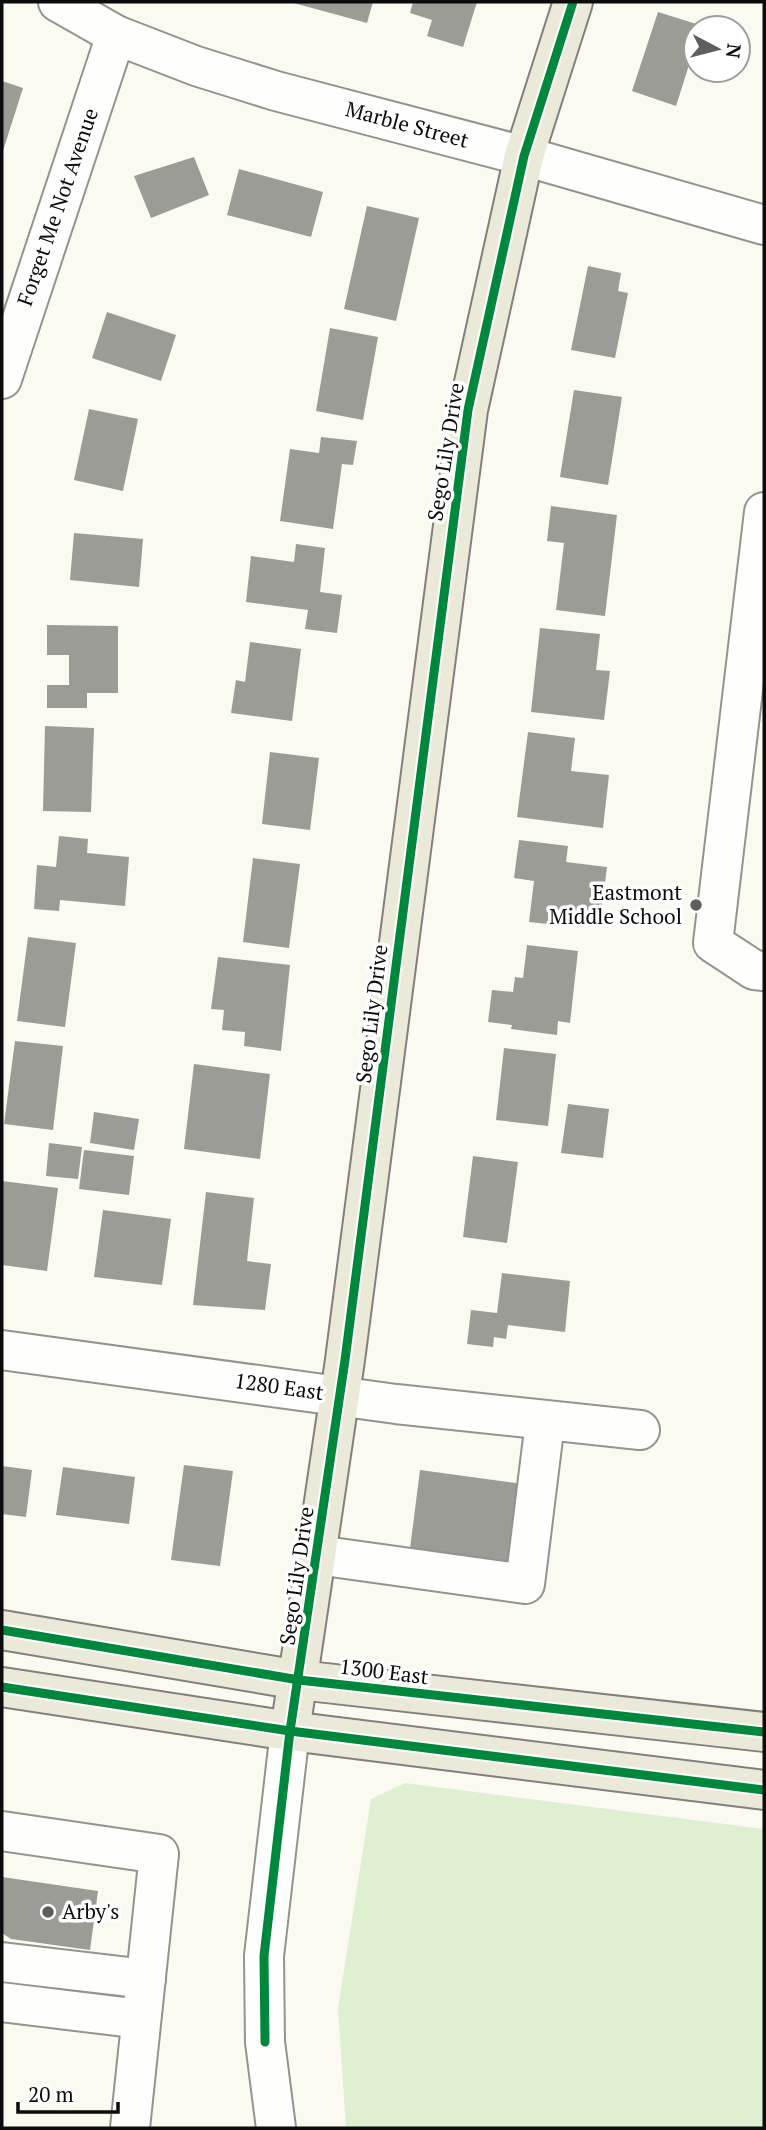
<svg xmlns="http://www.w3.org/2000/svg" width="766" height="2130" viewBox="0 0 766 2130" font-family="'PT Serif',serif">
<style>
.green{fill:#def0d1}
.building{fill:#9c9c96}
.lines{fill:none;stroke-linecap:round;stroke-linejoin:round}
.minor-casing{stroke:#93938f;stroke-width:42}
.major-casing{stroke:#80807c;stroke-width:42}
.minor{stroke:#fefefd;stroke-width:38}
.major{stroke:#ebead9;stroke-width:38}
.cycleway-casing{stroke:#fff;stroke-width:13}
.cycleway{stroke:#00873e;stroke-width:9}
.poi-dot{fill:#5f5f5c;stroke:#fff;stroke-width:2.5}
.labels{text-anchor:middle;stroke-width:7;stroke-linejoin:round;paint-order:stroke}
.street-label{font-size:21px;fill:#0c0c0c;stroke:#fff}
.poi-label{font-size:21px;fill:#0c0c0c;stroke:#fff;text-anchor:end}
</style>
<rect width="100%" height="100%" fill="#fafaf0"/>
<polygon class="green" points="405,1783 764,1829 764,2128 346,2128 338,2008 371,1799"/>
<g class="building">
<polygon points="290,2 373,2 367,23"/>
<polygon points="413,2 477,2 463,47 427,36 432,20 410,13"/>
<polygon points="658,12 706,27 696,28 696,43 676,106 632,91"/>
<polygon points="2,81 23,88 2,154"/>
<polygon points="194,157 209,195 151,218 134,176"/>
<polygon points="239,169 323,192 311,237 227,215"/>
<polygon points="367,206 419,218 396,321 344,309"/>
<polygon points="588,266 621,273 618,291 628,293 615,358 571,350"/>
<polygon points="107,312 176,335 161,381 92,358"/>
<polygon points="330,328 378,337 363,420 316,411"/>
<polygon points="574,390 622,397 608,485 560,477"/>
<polygon points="89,409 138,419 123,491 74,480"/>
<polygon points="321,437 357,441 353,465 342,464 333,529 280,521 290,449 319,453"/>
<polygon points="551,506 617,515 605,616 556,610 564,543 547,541"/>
<polygon points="74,533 143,539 139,587 70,580"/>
<polygon points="296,544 325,548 320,592 342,595 337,633 305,629 308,610 246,602 251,556 294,562"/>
<polygon points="47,625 118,626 118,693 87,693 87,708 47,708 47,685 69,685 69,655 47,655"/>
<polygon points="540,628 600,634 596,670 610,671 604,720 531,712"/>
<polygon points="250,642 301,649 292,721 231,713 236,680 245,682"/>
<polygon points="45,726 94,728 91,812 43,811"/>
<polygon points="528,732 575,738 571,771 609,775 603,828 517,817"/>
<polygon points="270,752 319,758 310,830 262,824"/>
<polygon points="59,836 88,839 87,853 129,857 125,906 60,900 59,911 34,909 37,865 56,867"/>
<polygon points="519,840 568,846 566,862 607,867 601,915 559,909 557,925 529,922 534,881 514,878"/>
<polygon points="253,858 300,864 289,948 243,942"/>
<polygon points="28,937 76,943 65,1027 17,1021"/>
<polygon points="527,945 578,951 570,1023 558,1021 557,1035 511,1029 512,1025 488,1022 492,990 513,992 515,977 523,978"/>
<polygon points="218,957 290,965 281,1051 244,1046 245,1032 222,1030 224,1010 211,1009"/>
<polygon points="15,1041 63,1046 53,1130 4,1124"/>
<polygon points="504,1048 556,1054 548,1126 496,1120"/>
<polygon points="194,1064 270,1074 260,1159 184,1149"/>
<polygon points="568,1104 609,1109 603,1158 561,1153"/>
<polygon points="94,1112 139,1119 134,1150 90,1143"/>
<polygon points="49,1143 82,1147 78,1179 46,1176"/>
<polygon points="84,1150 134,1156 129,1195 79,1189"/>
<polygon points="473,1156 518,1162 507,1243 463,1237"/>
<polygon points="2,1181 58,1188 47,1271 2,1265"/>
<polygon points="206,1192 254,1198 247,1261 271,1264 265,1310 193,1305"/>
<polygon points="103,1210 171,1219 162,1285 94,1277"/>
<polygon points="502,1273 570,1281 565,1332 508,1325 506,1339 494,1337 493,1347 467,1344 471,1310 497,1313"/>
<polygon points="184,1465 233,1471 220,1566 171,1560"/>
<polygon points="2,1466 32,1470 26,1517 2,1514"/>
<polygon points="63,1467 135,1477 129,1524 56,1515"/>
<polygon points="420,1470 523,1484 512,1562 410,1549"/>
<polygon points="2,1877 98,1891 90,1950 11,1939 2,1933"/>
</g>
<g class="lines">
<defs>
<g id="minor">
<polyline points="58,2 116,35 196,66 276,91 524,156 764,225"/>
<polyline points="2,379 116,35"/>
<polyline points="764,512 713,943 754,970 764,971"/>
<polyline points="2,1350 396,1404 640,1430"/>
<polyline points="317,1555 525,1584 545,1422"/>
<polyline points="2,1831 159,1854 130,2128"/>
<polyline points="2,1962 146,1979"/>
<polyline points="2,2002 141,2019"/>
<polyline points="276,2128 265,2042 264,1956 290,1731"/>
</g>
<g id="major">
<polyline points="2,1630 299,1680 764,1732"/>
<polyline points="2,1687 290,1731 764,1790"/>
<polyline points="290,1731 345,1360 468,410 524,156 573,2"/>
</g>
</defs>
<use href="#minor" class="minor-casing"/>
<use href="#major" class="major-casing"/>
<use href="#minor" class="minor"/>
<use href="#major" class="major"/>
<defs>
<g id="cycleway">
<polyline points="2,1630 299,1680 764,1732"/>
<polyline points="2,1687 290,1731 764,1790"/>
<polyline points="265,2042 264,1956 290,1731 345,1360 468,410 524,156 573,2"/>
</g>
</defs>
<use href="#cycleway" class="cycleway-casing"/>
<use href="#cycleway" class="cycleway"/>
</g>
<g class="poi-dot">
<circle cx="696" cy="905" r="7"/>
<circle cx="48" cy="1912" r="7"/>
</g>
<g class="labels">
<g class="street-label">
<text transform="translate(407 125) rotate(15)" y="7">Marble Street</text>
<text transform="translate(58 207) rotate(-71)" y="7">Forget Me Not Avenue</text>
<text transform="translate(446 452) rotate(-81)" y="7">Sego Lily Drive</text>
<text transform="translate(372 1014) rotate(-83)" y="7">Sego Lily Drive</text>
<text transform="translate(279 1387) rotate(8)" y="7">1280 East</text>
<text transform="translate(297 1576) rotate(-82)" y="7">Sego Lily Drive</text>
<text transform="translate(384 1672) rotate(7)" y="7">1300 East</text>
</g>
<g class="poi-label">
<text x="682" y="900">Eastmont<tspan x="682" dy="24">Middle School</tspan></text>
<text x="62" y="1919" text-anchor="start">Arby's</text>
</g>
</g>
<rect width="766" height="2130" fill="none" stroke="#0c0c0c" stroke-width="7"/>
<g transform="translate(717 49) rotate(97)"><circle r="33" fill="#ffffff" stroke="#9e9e9e" stroke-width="2"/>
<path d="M0-5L12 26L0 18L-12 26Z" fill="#5f5f5c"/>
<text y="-10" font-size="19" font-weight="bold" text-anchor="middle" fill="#0c0c0c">N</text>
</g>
<path d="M18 2102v10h100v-10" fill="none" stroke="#0c0c0c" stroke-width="3.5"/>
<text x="28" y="2102" font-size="21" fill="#0c0c0c" stroke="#ffffff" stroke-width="5" paint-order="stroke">20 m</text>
</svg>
